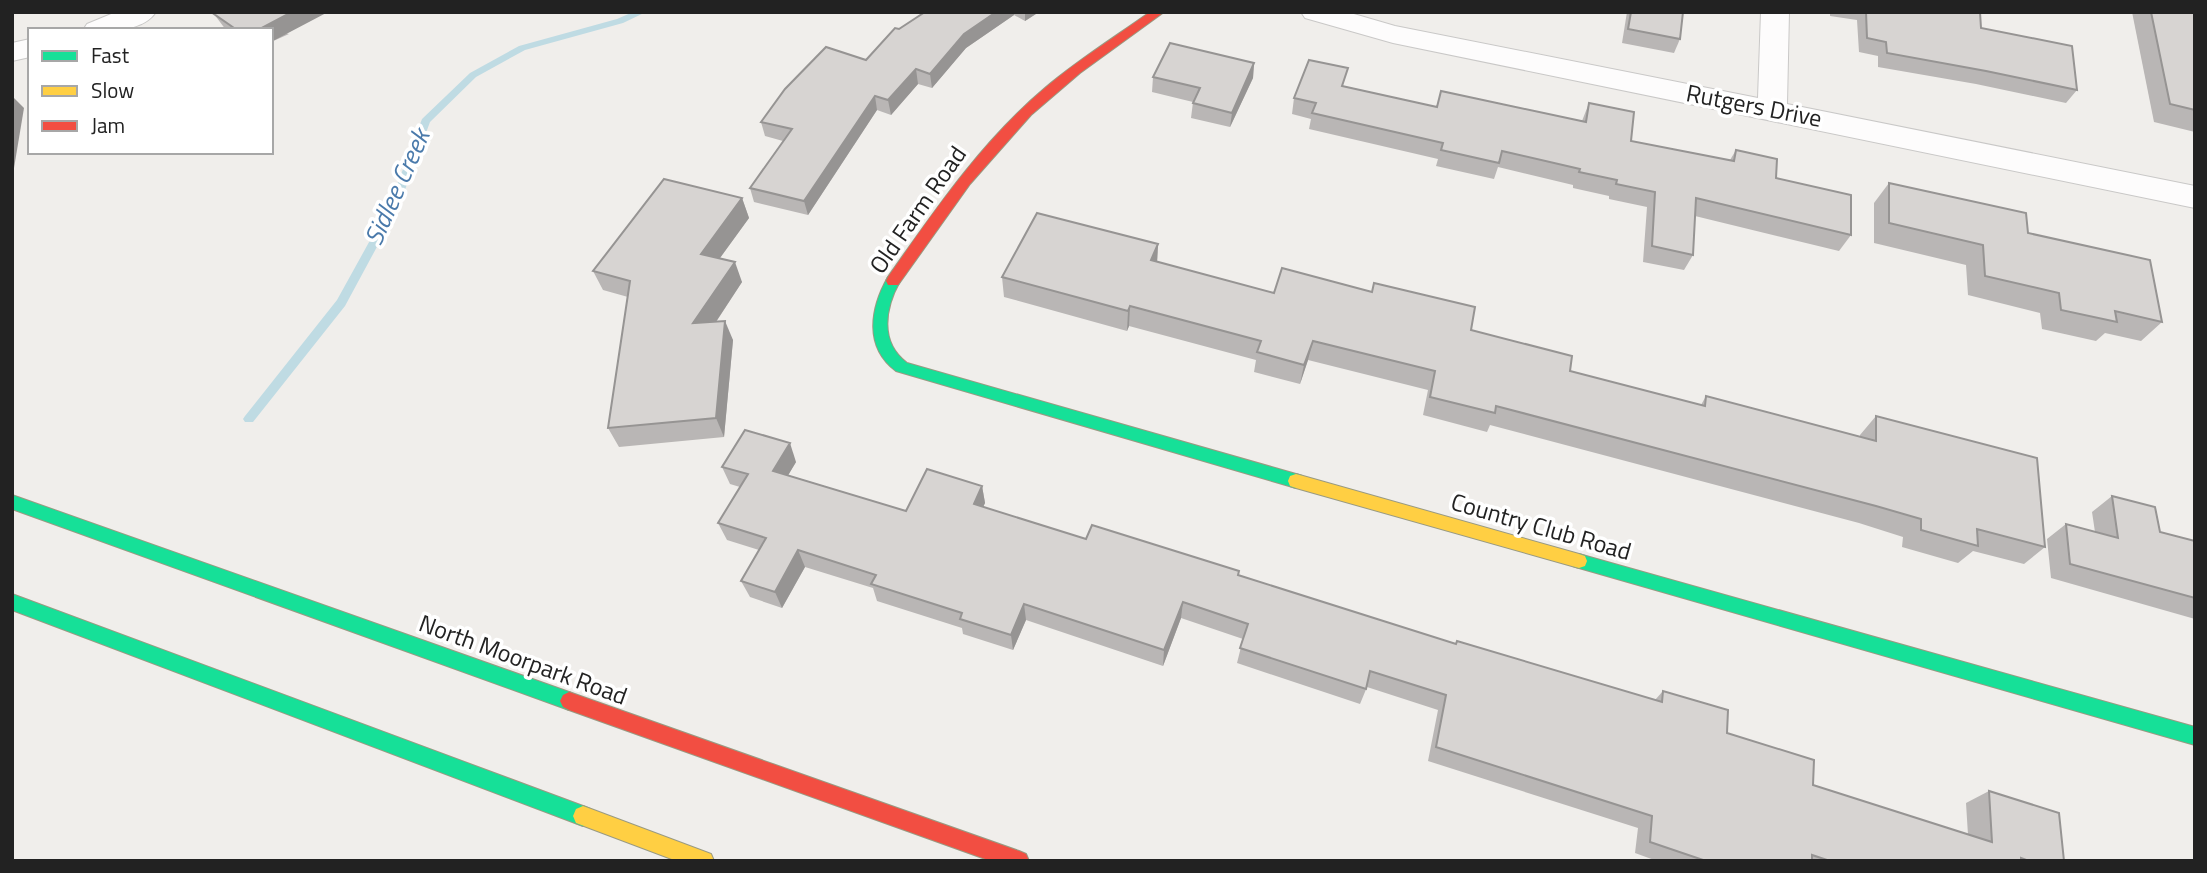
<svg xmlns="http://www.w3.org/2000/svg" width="2207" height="873" viewBox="0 0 2207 873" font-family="'Titillium Web',sans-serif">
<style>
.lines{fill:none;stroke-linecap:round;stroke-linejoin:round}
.stream{fill:#bfdbe3;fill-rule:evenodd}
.street-casing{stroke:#c9c8c7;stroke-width:2}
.fast-casing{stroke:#999a82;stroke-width:2}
.slow-casing{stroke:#999a82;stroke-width:2}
.jam-casing{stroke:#999a82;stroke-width:2}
.street{fill:#fdfcfc;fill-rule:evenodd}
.fast{fill:#16e098;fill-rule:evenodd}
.slow{fill:#ffcf43;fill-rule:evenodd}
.jam{fill:#f24e42;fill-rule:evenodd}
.wall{fill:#b9b6b5}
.shaded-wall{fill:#969493}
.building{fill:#d7d4d2;stroke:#969493;stroke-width:2}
.labels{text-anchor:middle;stroke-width:7;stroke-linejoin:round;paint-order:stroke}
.street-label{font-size:24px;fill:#222;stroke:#fff}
.water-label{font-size:26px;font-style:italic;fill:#4a7aab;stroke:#fff}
</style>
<rect width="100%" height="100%" fill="#f0eeeb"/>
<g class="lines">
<polygon class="stream" points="633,12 646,12 623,23 525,50 476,77 430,122 399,206 345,306 253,422 245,422 243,419 245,416 337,300 389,206 422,119 470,73 519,46 617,19"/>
<defs>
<g id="street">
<path d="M116 12H156C141 34 105 30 83 30L87 24Z"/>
<polygon points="1301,12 1347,12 1395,26 1758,98 1761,12 1789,12 1787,104 2195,186 2195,208 1393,43 1305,18"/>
<polygon points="30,39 30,57 12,61 12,43"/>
</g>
<g id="fast">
<path d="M893 276 900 281C885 308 879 342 907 363L1296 474 1302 476 1304 481 1302 486 1296 488 896 371C864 347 870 309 888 277Z"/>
<polygon points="12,495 569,692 575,695 578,701 575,707 569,710 12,509"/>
<polygon points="1579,554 2195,727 2195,745 1579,568 1573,566 1571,561 1573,556"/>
<polygon points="12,594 583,806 590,809 593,816 590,823 583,826 12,610"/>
</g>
<g id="slow">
<polygon points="1296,474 1579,554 1585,556 1587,561 1585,566 1579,568 1296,488 1290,486 1288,481 1290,476"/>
<polygon points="583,806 711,854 714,861 677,861 576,823 573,816 576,809"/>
</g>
<g id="jam">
<path d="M1150 12H1164L1080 73 1031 115 970 184 898 285H888L886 281 888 277C935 210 982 141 1045 88 1078 60 1115 37 1150 12Z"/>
<polygon points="569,692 1019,851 1026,854 1029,861 991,861 569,710 563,707 560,701 563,695"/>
</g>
</defs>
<use href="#street" class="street-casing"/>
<use href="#fast" class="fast-casing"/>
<use href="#slow" class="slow-casing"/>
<use href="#jam" class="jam-casing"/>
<use href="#street" class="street"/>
<use href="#fast" class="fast"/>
<use href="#slow" class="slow"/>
<use href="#jam" class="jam"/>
</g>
<g class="wall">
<polygon points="925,12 1039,12 1025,21 1014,15 966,48 932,88 918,84 891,115 877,110 808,215 754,202 750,188 783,141 765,136 761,122 866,60"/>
<polygon points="1627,12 1683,12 1680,39 1674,53 1622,43"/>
<polygon points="1830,12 1980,12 1981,28 2077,90 2066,103 1976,84 1878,67 1878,56 1859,52 1857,20 1830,16"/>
<polygon points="2132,12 2195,12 2195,132 2154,122"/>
<polygon points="214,14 289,34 271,42 271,30 226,30"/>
<polygon points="1254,63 1253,78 1230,127 1191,118 1193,102 1152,92 1153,77"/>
<polygon points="1344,86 1437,107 1582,121 1589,103 1631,141 1730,160 1736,150 1776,178 1851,235 1839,251 1695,216 1693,255 1684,270 1643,262 1647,207 1609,199 1609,196 1573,188 1573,185 1498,167 1494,179 1436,166 1438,159 1309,129 1311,119 1292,114 1294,98"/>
<polygon points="1889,183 2028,233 2162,322 2141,341 2105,333 2096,341 2042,329 2040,313 1968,295 1966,265 1874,243 1874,203"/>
<polygon points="742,198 749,218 720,258 742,282 716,322 733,340 724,437 619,447 608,428 628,297 603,290 593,271"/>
<polygon points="1158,244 1157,262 1274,293 1471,330 1570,371 1701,405 1706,396 1860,437 1860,435 1876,416 2045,547 2024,564 1973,551 1958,563 1902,547 1903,537 1859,523 1490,425 1487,432 1423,415 1428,390 1308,360 1300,384 1254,372 1256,360 1129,326 1127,331 1004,297 1002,277"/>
<polygon points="796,462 788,475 906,511 982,486 985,503 983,507 1086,539 1238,575 1455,644 1457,641 1655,700 1663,691 1727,733 1813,785 1968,835 1966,803 1989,791 2064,861 1657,861 1635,853 1638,828 1428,761 1438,710 1367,687 1360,704 1237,663 1243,639 1181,618 1163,666 1026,620 1013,650 963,634 962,628 877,601 873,588 805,567 782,608 750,597 741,581 759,550 727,540 718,523 740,487 730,484 722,467"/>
<polygon points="2112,496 2160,532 2195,541 2195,619 2051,578 2047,539 2066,524 2095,532 2092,512"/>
</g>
<g class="shaded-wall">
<polygon points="292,12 328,12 271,42 271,30 258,30"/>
<polygon points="996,12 1014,12 1014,15 966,48 932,88 930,74 964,34"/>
<polygon points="1025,12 1039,12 1025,21"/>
<polygon points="1254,63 1253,78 1230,127 1232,113"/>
<polygon points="916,69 918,84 891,115 888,100"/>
<polygon points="12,96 24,108 12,180"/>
<polygon points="875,96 877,110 808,215 804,201"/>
<polygon points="742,198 749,218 709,273 701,254"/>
<polygon points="1158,244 1157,264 1151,260"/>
<polygon points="735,262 742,282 702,343 693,323"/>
<polygon points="1130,306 1129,326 1127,331 1128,311"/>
<polygon points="725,321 733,340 724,437 716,418"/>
<polygon points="1313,341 1308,360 1300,384 1304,365"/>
<polygon points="790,443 796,462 780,489 773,471"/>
<polygon points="982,486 985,503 976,522 974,504"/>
<polygon points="798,550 805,567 782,608 775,592"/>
<polygon points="1183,602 1181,618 1163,666 1164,650"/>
<polygon points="1024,604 1026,620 1013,650 1011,635"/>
</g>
<g class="building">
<polygon points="217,12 292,12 258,30 237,30 214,14"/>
<polygon points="925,12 996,12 964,34 930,74 916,69 888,100 875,96 804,201 750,188 792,129 761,122 785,89 826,47 866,60 895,28 899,29"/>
<polygon points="1631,12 1683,12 1680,39 1628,29"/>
<polygon points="1866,12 1980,12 1981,28 2072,46 2077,90 1986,71 1887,53 1886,42 1867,38"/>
<polygon points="2151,12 2195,12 2195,110 2170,104"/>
<polygon points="1170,43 1254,63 1232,113 1193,103 1200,88 1153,77"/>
<polygon points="1309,60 1348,68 1342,86 1437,107 1441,91 1586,122 1589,103 1634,112 1631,141 1734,161 1736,150 1777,159 1776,178 1851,195 1851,235 1696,198 1693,255 1652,246 1655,192 1616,184 1617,180 1579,172 1580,169 1502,151 1499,163 1441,150 1443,143 1312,113 1316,103 1294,98"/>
<polygon points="664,179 742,198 701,254 735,262 693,323 725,321 716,418 608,428 630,281 593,271"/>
<polygon points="1889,183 2026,213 2028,233 2150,260 2162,322 2115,311 2117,322 2061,310 2059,293 1985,276 1983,245 1889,223"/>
<polygon points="1037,213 1158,244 1151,260 1274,293 1282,268 1372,292 1374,283 1475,307 1471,330 1572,356 1570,371 1705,406 1706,396 1876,441 1876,416 2037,458 2045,547 1977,529 1978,546 1921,530 1921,519 1876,506 1496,406 1495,413 1430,397 1435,371 1313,341 1304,365 1257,352 1261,341 1130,306 1128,311 1002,277"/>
<polygon points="745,430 790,443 773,471 906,511 927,469 982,486 974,504 1086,539 1092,525 1239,571 1238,575 1456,644 1457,641 1662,702 1663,691 1728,710 1727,733 1814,760 1813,785 1992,842 1989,791 2059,813 2064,861 2029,861 2021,858 2021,861 1830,861 1812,855 1812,861 1706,861 1650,842 1652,816 1436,747 1446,695 1370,671 1366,689 1240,648 1248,624 1183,602 1164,650 1024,604 1011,635 960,619 962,613 871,584 876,575 798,550 775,592 741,581 766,538 718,523 748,474 722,467"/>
<polygon points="2112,496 2155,507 2160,532 2195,541 2195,598 2070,564 2066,524 2118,538"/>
</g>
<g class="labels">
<g class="street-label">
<text transform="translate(1754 106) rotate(11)" y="8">Rutgers Drive</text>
<text transform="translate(918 210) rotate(-55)" y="8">Old Farm Road</text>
<text transform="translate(1541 527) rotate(16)" y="8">Country Club Road</text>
<text transform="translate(523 660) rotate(20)" y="8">North Moorpark Road</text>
</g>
<g class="water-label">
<text transform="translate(397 187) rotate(-66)" y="9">Sidlee Creek</text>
</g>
</g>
<rect width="2207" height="873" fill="none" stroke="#222222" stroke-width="28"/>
<rect x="28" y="28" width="245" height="126" fill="#ffffff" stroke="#a7a7a7" stroke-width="2"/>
<rect x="42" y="51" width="35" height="10" fill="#16e098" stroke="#a7a7a7" stroke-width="2"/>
<text x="91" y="63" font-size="21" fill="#222222">Fast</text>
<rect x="42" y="86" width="35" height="10" fill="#ffcf43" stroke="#a7a7a7" stroke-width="2"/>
<text x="91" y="98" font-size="21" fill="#222222">Slow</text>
<rect x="42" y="121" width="35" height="10" fill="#f24e42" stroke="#a7a7a7" stroke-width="2"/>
<text x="91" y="133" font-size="21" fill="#222222">Jam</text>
</svg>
